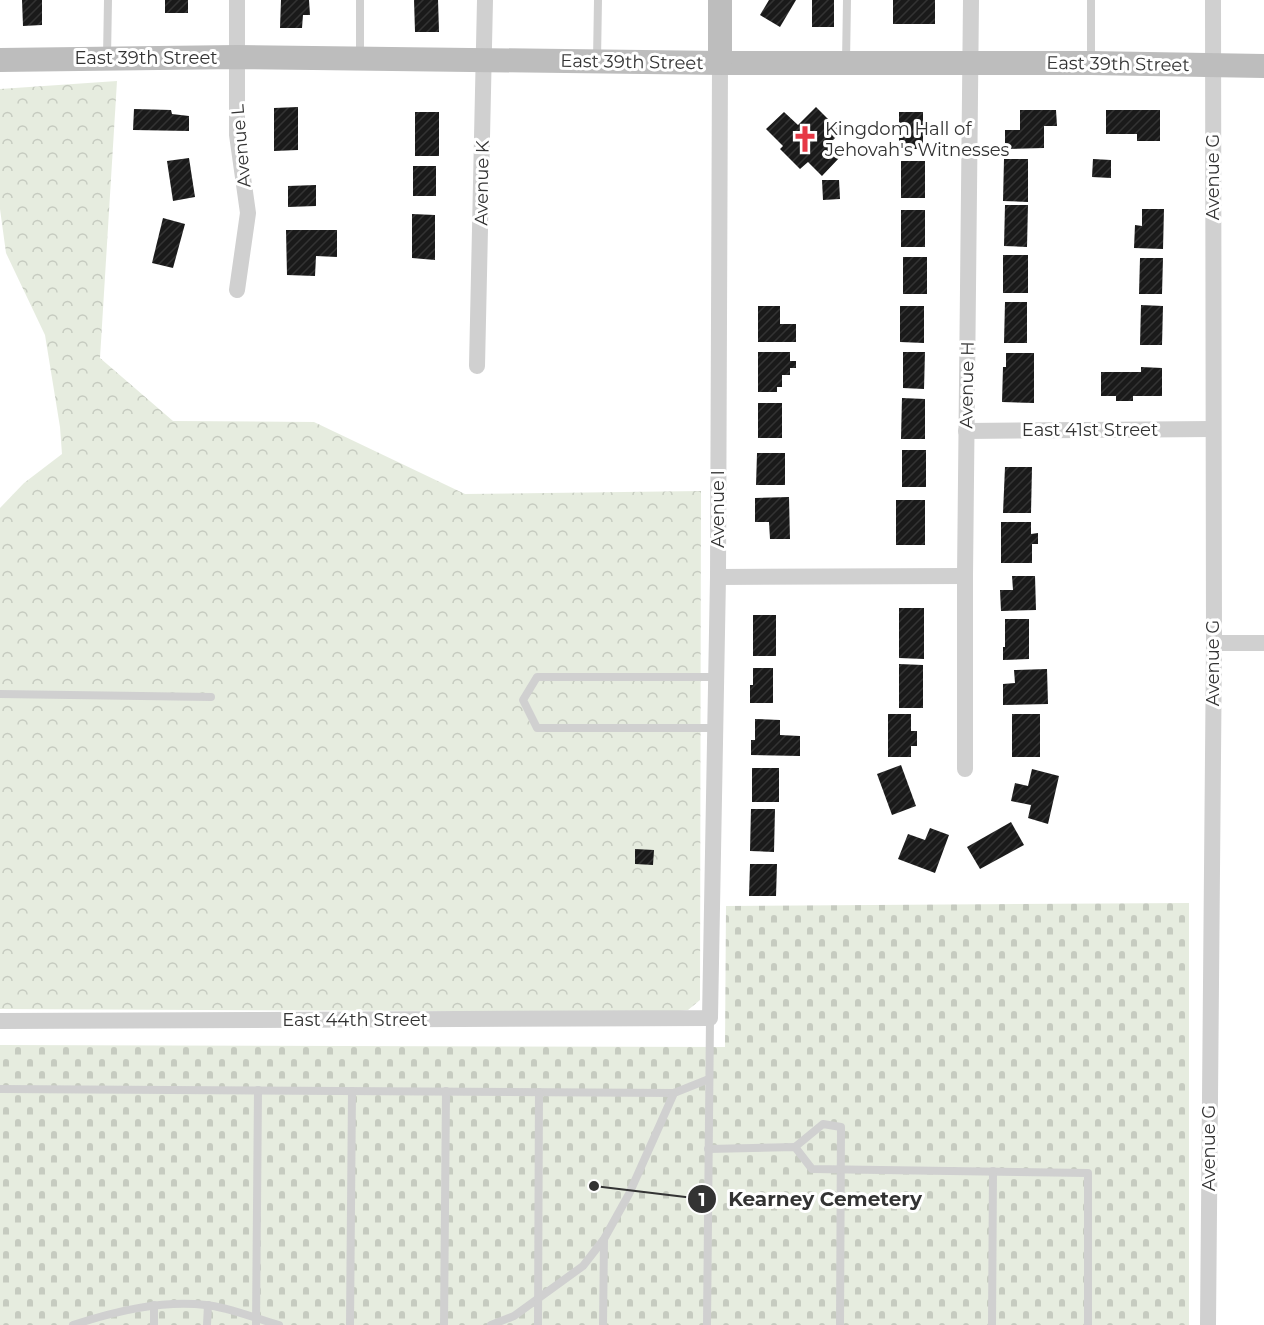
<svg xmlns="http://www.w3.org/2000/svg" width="1264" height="1325" viewBox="0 0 1264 1325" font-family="Montserrat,sans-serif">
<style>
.forest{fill:url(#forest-crowns)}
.cemetery{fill:url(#cemetery-stones)}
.building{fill:url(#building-hatch)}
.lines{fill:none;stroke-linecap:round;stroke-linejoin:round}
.lane{stroke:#d0d0d0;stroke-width:8}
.street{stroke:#d0d0d0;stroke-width:16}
.secondary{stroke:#bdbdbd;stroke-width:24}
.labels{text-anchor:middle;stroke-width:6;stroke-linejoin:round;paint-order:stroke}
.street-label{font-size:18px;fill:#333;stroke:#fff}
.poi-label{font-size:18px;fill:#333;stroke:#fff;text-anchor:start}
.leader{fill:none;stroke:#333;stroke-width:2}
.callout-dot{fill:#333;stroke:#fff;stroke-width:2}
.mark-label{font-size:18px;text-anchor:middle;font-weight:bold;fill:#fff}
.callout-label{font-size:20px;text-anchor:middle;font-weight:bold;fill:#333;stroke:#fff;stroke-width:6;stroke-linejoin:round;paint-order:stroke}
</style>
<defs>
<pattern id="forest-crowns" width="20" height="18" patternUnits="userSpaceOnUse" patternTransform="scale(1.5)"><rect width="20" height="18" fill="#e6ecdf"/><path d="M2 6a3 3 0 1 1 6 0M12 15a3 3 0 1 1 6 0" fill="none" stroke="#c6cbc0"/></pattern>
<pattern id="cemetery-stones" width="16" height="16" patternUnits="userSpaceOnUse" patternTransform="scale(1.5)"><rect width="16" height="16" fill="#e6ecdf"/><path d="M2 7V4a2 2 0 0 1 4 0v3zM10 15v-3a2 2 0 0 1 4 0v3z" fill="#c6cbc0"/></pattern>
<pattern id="building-hatch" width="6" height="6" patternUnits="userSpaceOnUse" patternTransform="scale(1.5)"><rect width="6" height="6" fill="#1a1a1a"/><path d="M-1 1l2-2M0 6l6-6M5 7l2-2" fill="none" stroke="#333"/></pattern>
</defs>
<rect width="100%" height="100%" fill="#fff"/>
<polygon class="forest" points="117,81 100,358 173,421 314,422 465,494 701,491 700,1000 688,1010 670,1012 0,1009 0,508 24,483 62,454 60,427 45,335 6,253 0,209 0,89"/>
<polygon class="cemetery" points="1189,903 1189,1325 0,1325 0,1045 725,1047 726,906"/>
<g class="building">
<polygon points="22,0 42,0 42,25 23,26"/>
<rect x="165" y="0" width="23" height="13"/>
<polygon points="281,0 309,0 310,15 303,15 302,28 280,28"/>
<polygon points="414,0 438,0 439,32 415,32"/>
<polygon points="769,0 796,0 780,27 760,15"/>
<rect x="812" y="0" width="22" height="27"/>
<rect x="893" y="0" width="42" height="24"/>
<polygon points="298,107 298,150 274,151 274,108"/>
<polygon points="816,107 841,132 828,145 840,157 822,176 808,162 800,169 780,149 783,146 766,129 784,112 798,125"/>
<polygon points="134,109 171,110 172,114 189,116 189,131 133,130"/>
<polygon points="1020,110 1056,110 1057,126 1044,126 1044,148 1005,149 1005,130 1020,130"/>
<polygon points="1106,110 1160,110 1160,141 1137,141 1137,134 1106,134"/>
<rect x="415" y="112" width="24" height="44"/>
<rect x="899" y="112" width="24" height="37"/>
<polygon points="189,158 195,197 173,201 167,161"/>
<polygon points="1004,159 1028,159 1028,202 1003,201"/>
<polygon points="1093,159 1111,160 1111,178 1092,177"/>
<rect x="901" y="161" width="24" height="37"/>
<rect x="413" y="166" width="23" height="30"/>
<polygon points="822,180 839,180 840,199 823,200"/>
<polygon points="316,185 316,206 288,207 288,186"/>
<polygon points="1005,205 1028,205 1027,247 1004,246"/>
<polygon points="1142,209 1164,209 1163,249 1134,248 1135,225 1142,226"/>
<rect x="901" y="210" width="24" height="37"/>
<polygon points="412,214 435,215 435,260 412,258"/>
<polygon points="163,218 185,224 173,268 152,263"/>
<polygon points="286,230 337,230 337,257 316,256 315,276 287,275"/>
<rect x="1003" y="255" width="25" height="38"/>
<rect x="903" y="257" width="24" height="37"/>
<polygon points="1140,258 1163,258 1162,294 1139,294"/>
<polygon points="1005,302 1027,302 1027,343 1004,343"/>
<polygon points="1141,305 1163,306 1162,345 1140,345"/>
<polygon points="758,306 780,306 780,324 796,324 796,342 758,342"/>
<polygon points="900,306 924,306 924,343 900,342"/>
<polygon points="758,352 790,352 790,361 796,361 796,368 790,368 790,375 782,375 782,387 777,387 777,392 758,392"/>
<polygon points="903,352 925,352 924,389 903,388"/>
<polygon points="1006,353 1034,353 1034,403 1002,402 1003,367 1006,367"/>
<polygon points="1141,367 1162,368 1162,396 1133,396 1133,401 1116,401 1116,396 1101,396 1101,372 1141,372"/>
<polygon points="902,398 925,399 925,439 901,439"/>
<rect x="758" y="403" width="24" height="35"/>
<rect x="902" y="450" width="24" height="37"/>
<polygon points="757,453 785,453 785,485 756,485"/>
<polygon points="1005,467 1032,467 1031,513 1003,513"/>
<polygon points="789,497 790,539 770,539 769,522 755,522 755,498"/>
<rect x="896" y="500" width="29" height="45"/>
<polygon points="1001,522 1031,522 1031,534 1038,533 1038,544 1032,544 1032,563 1001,563"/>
<polygon points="1012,576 1035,576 1036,610 1001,611 1000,590 1013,590"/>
<polygon points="899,608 924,608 924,659 899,658"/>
<rect x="753" y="615" width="23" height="41"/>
<polygon points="1005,619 1029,619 1029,659 1003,660 1003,647 1005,647"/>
<polygon points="899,664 923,665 923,708 899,708"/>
<polygon points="753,668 773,668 773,703 750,703 750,685 753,685"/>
<polygon points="1047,669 1048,704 1003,705 1003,684 1015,683 1014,670"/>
<polygon points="888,714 911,714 911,731 917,731 917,746 911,746 911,757 888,757"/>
<rect x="1012" y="714" width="28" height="43"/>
<polygon points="755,719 780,720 780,735 800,736 800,756 751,755 751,740 755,740"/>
<polygon points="901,765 916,806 892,815 877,774"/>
<rect x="752" y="768" width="27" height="34"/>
<polygon points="1032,769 1059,776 1048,824 1028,818 1031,805 1011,801 1015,783 1028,786"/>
<polygon points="751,809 775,809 774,852 750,851"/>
<polygon points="1011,822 1024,845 980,869 967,847"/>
<polygon points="930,828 949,835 935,873 898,859 908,834 925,840"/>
<polygon points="635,849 654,850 653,865 635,864"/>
<polygon points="750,864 777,864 776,896 749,896"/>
</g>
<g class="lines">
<g class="lane">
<polyline points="107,57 108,0"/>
<polyline points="360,58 360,0"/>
<polyline points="597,60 598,0"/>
<polyline points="846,62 847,0"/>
<polyline points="1091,63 1091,0"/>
<polyline points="0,694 211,697"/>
<polyline points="716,728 537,728 523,700 537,677 716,677"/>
<polyline points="0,1089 674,1093 709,1079"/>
<polyline points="795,1147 823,1124 841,1127 840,1325"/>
<polyline points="708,1149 795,1147 812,1169 1088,1173 1088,1325"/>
<path d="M73 1325C116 1311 162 1300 206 1305 228 1307 257 1319 279 1325"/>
<polyline points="154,1325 154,1305"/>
<polyline points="207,1325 208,1305"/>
<polyline points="256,1325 258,1090"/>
<polyline points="350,1325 352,1091"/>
<polyline points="444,1325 446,1091"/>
<polyline points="491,1325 514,1316 583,1266 604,1239 629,1194 674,1093"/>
<polyline points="538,1325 539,1092"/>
<polyline points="603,1325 604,1240"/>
<polyline points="707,1325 710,1018"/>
<polyline points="992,1325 993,1171"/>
</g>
<g class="street">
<polyline points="237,290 248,213 237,135 237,0"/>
<polyline points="477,366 485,0"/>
<polyline points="966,431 1213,429"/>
<polyline points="718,577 965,576"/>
<polyline points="1214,643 1264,643"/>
<polyline points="965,769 965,576 971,0"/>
<polyline points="0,1021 710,1018 718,577 720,63"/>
<polyline points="1208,1325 1214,643 1213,0"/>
</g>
<g class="secondary">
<polyline points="0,60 237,57 720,63 1091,63 1264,66"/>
<polyline points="720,63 720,0"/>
</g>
</g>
<defs>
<symbol id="church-bare" viewBox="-9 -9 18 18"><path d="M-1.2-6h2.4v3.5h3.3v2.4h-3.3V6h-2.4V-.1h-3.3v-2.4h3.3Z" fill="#e63946" stroke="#fff" stroke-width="2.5" paint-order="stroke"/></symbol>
</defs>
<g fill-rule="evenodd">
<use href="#church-bare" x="786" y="120" width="38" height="38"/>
</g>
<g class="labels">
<g class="street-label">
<text x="146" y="64">East 39th Street</text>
<text transform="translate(632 62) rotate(1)" y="6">East 39th Street</text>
<text transform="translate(1118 64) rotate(1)" y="6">East 39th Street</text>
<text transform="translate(241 146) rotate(-95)" y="6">Avenue L</text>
<text transform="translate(1213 177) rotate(-90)" y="6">Avenue G</text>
<text transform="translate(482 183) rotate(-89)" y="6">Avenue K</text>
<text transform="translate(967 385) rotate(-89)" y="6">Avenue H</text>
<text x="1090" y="436">East 41st Street</text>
<text transform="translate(718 509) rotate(-90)" y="6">Avenue I</text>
<text transform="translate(1213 663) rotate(-90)" y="6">Avenue G</text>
<text x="355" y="1026">East 44th Street</text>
<text transform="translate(1209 1148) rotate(-90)" y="6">Avenue G</text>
</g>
<g class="poi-label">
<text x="825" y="135">Kingdom Hall of<tspan x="825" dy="21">Jehovah's Witnesses</tspan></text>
</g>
</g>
<path class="leader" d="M594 1186L702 1199"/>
<g class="callout-dot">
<circle cx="594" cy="1186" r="6"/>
<circle cx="702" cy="1199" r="15"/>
</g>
<g class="mark-label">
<text x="702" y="1206">1</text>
</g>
<g class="callout-label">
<text x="825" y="1206">Kearney Cemetery</text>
</g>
</svg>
